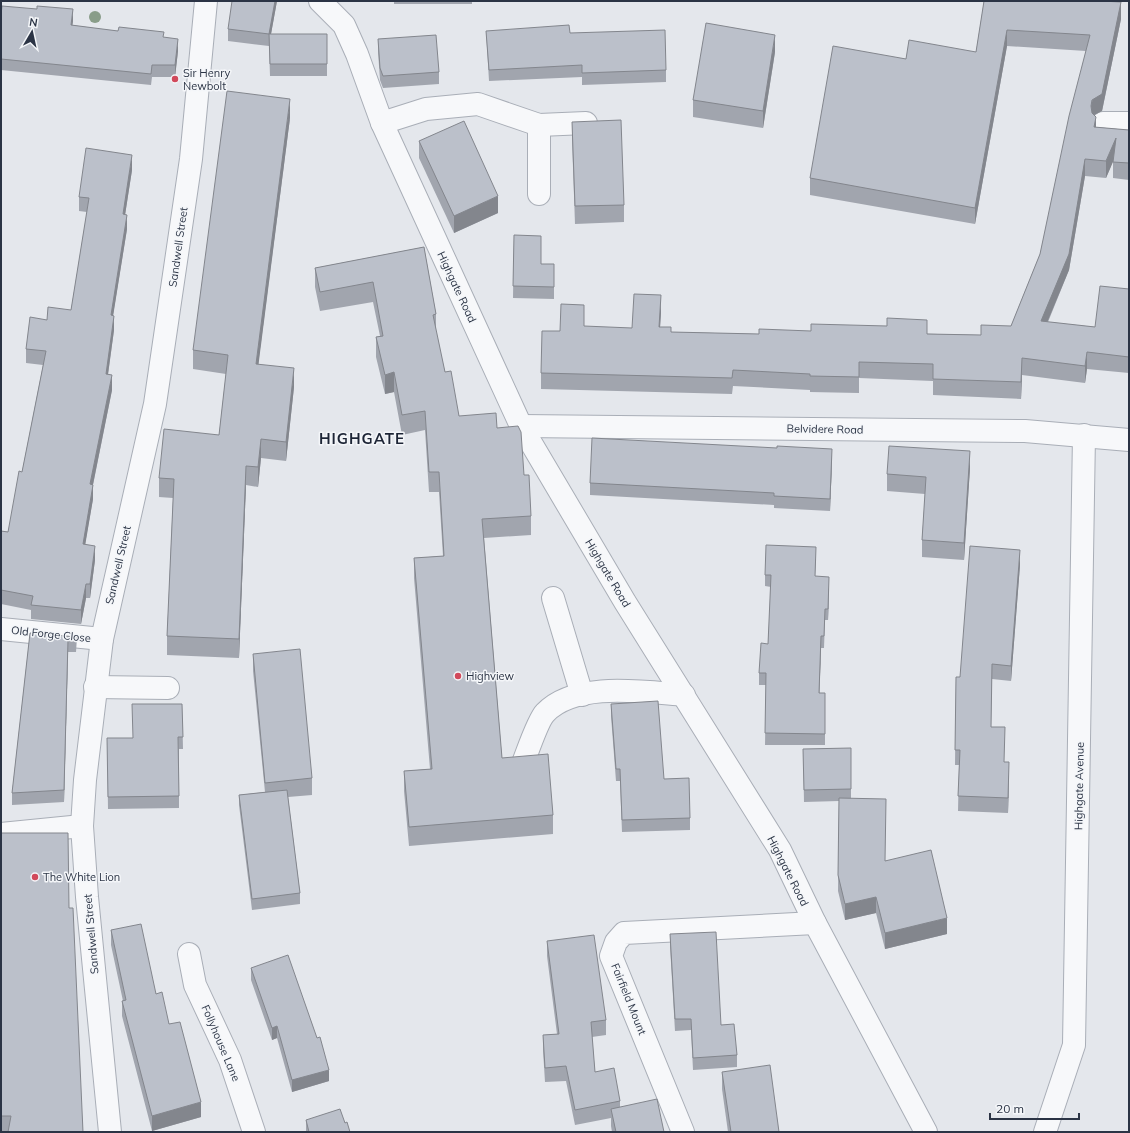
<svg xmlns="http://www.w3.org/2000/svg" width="1130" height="1133" viewBox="0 0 1130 1133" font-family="Mulish,sans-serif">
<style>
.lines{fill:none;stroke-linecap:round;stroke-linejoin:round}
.minor-casing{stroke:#a9aeb7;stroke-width:24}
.minor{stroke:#f7f8fa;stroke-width:22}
.tree{fill:#899d89}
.wall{fill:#a1a5ae}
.shaded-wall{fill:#83868d}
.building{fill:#bbc0ca;stroke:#83868d}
.poi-dot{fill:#d1495b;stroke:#f4f6f9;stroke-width:1.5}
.labels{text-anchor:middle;stroke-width:3;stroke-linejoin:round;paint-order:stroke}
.poi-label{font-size:11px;fill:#2b3445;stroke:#f4f6f9;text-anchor:start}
.street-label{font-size:11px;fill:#2b3445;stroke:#f4f6f9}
.district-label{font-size:15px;font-weight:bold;letter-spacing:1px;fill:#1d2536;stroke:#f4f6f9}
</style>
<rect width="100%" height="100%" fill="#e4e7ec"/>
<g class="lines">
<defs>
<g id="minor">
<polyline points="320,1 344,25 357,54 382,123 521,426 625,602 780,850 815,923 926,1132"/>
<polyline points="382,123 426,109 478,104 539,125 586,123"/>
<polyline points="1103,123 1129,123"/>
<polyline points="539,125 539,194"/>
<polyline points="521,426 1025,431 1129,440"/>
<polyline points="553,598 582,695"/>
<polyline points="1,629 102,639"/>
<polyline points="95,687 168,688"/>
<path d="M523 763C527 753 538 720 545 713 575 681 644 692 684 695"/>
<polyline points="1,834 82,826"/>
<polyline points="189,954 195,985 230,1060 254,1132"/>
<polyline points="110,1132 87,897 82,826 85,780 102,639 155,404 191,159 206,1"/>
<polyline points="683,1132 611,956 616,942 624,933 815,923"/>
<polyline points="1045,1132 1074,1045 1084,435"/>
</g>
</defs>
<use href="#minor" class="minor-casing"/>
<use href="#minor" class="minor"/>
</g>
<circle class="tree" cx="95" cy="17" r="6"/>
<g class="wall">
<polygon points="277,1 271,34 327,64 327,76 270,76 269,46 228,41 228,29"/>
<rect x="394" y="1" width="78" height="3"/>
<polygon points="984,1 1121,19 1102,111 1095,115 1096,127 1129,130 1129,180 1113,178 1113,161 1106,178 1085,176 1069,270 1048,322 1095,327 1129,289 1129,373 1087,369 1085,383 1022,375 1021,399 933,395 933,381 859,378 859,393 810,392 810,390 733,386 732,394 541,389 541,373 560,331 632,328 661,312 660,327 671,332 759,334 811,331 981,335 1011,326 1040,254 1086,51 1007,46 975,224 810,195 810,178 906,59 976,52"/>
<polygon points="1,15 73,21 72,25 164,38 178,51 175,77 152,77 151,85 1,70"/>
<polygon points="486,31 570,33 666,70 666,82 582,85 582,77 489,81"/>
<polygon points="378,39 439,72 439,84 383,88 380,80 378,51"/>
<polygon points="775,52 763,128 693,117 693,100"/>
<polygon points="290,118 258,365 294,387 286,461 261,458 258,487 246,485 239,658 167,655 167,636 173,498 159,497 159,478 219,435 226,374 193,369 193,350"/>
<polygon points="572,122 624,205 624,222 575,224 572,139"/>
<polygon points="419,141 498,213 454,233 419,158"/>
<polygon points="132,170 125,215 127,229 113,315 114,330 108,375 112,390 93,485 93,499 85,544 95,560 90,598 86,598 81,624 31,619 31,610 1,604 1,531 8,532 22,472 43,365 26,363 26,349 47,320 71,310 87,212 79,211 79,197"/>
<polygon points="514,235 541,264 554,264 554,299 513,298"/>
<polygon points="424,247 436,314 436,332 445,372 459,416 497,428 524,475 531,516 531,535 484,538 502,758 553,815 553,834 409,846 404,791 404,771 430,769 414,578 414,558 443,556 439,492 429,492 425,430 402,435 394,392 385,394 376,357 376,337 380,336 373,302 320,311 315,287 315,268"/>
<polygon points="777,448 832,461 830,511 774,508 774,505 590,495 590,483"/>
<polygon points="970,468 964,560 922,557 922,540 925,494 887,491 887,474"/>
<polygon points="816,559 815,576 829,589 828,620 825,620 824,648 821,648 819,693 825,693 825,745 765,745 766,685 759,685 759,673 768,644 771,587 765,586 765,575"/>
<polygon points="1020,565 1011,681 992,679 991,727 1004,762 1009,777 1008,813 958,811 959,765 955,765 956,677 960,677"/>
<polygon points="30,633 77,637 76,652 68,652 64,802 12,805 12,793"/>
<polygon points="253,654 312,778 312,795 288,797 300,893 300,904 252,910 239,805 239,795 265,792 253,671"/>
<polygon points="182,704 183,749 179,749 179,808 108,809 107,738 133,738"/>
<polygon points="611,704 690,818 690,830 622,832 620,781 616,781 611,716"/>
<polygon points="803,749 851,789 851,799 885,861 947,934 885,949 876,913 845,920 838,891 839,801 804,802"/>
<polygon points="1,833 69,908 83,1132 1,1132"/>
<polygon points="111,930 156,994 169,1024 201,1117 152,1131 122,1016 122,1001 123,1001 111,945"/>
<polygon points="670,934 721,1025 737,1055 737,1067 693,1070 691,1030 675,1031 670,946"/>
<polygon points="547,941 606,1020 606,1035 592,1037 595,1072 620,1101 620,1107 664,1132 612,1132 611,1126 611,1118 575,1125 566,1081 545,1082 543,1050 543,1035 557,1034 547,956"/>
<polygon points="251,968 329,1081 292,1092 277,1038 272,1040 251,980"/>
<polygon points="722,1072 779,1132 728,1132 722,1089"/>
<polygon points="306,1120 350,1132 306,1132"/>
</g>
<g class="shaded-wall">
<polygon points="275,1 277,1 269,45 269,34"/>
<polygon points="1121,2 1121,19 1102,111 1092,116 1091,106"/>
<polygon points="73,9 73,21 71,37 71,25"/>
<polygon points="1007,30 1007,46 975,224 975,208"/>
<polygon points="775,35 775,52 763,128 763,111"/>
<polygon points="178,39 178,51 175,77 175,65"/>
<polygon points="290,99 290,118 256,384 256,364"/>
<polygon points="1096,117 1096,134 1094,127"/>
<polygon points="1116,138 1116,155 1106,178 1106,161"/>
<polygon points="132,155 132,170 123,228 123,214"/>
<polygon points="1085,159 1085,176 1069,270 1041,337 1041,321"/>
<polygon points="498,196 498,213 454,233 454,216"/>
<polygon points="127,215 127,229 111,329 111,315"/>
<polygon points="661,295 661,312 659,343 659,327"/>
<polygon points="114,316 114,330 106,388 106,374"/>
<polygon points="1087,352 1087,369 1085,383 1085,366"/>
<polygon points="1022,358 1022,375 1021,399 1021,382"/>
<polygon points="294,368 294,387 286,461 286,442"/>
<polygon points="394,372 394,392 385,394 385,375"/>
<polygon points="112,375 112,390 90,499 90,484"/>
<polygon points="261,439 261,458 258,487 258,467"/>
<polygon points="832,449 832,461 830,511 830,499"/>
<polygon points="970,451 970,468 964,560 964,543"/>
<polygon points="246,466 246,485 239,658 239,639"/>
<polygon points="93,485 93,499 83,558 83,544"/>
<polygon points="95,546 95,560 90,598 90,584"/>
<polygon points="1020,550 1020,565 1011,681 1011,666"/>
<polygon points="829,577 829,589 828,620 828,609"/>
<polygon points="86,584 86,598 81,624 81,610"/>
<polygon points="821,636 821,648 819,705 819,693"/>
<polygon points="68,640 68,652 64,802 64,790"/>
<polygon points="1009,762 1009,777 1008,813 1008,798"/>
<polygon points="876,897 876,913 845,920 845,904"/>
<polygon points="947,918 947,934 885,949 885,933"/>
<polygon points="277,1026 277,1038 272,1040 272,1028"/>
<polygon points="329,1070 329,1081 292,1092 292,1080"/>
<polygon points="201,1102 201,1117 152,1131 152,1116"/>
</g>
<g class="building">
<polygon points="232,1 275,1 269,34 228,29"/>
<polygon points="984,1 1101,1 1121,2 1102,94 1092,100 1091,106 1092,113 1096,117 1094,127 1129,130 1129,163 1113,162 1116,138 1106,161 1085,159 1069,254 1041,321 1095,327 1100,286 1129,289 1129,357 1087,352 1085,366 1022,358 1021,382 933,379 933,364 859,362 859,377 810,376 810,374 733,370 732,378 541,373 542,331 560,331 561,304 584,305 584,326 632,328 634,294 661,295 659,327 671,327 671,332 759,334 759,329 811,331 811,324 887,326 887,318 927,320 927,334 981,335 981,325 1011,326 1040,254 1069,116 1090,35 1007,30 975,208 810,178 833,46 906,59 909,40 976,52"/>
<polygon points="2,6 37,9 37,6 73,9 71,25 118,31 119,27 164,32 163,37 178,39 175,65 152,65 151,74 1,59 1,15"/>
<polygon points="706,23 775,35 763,111 693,100"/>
<polygon points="569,25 570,33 665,30 666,70 582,73 582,65 489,70 486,31"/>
<polygon points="269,34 327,34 327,64 270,64"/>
<polygon points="436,35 439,72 383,76 380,68 378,39"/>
<polygon points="227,91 290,99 256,364 294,368 286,442 261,439 258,467 246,466 239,639 167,636 174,479 159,478 164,429 219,435 228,355 193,350"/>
<polygon points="621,120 624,205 575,206 572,122"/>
<polygon points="464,121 498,196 454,216 419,141"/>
<polygon points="86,148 132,155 123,214 127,215 111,315 114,316 106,374 112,375 90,484 93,485 83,544 95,546 90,584 86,584 81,610 31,605 33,596 1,590 1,531 8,532 19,471 22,472 46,351 26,349 30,317 47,320 48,307 71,310 89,198 79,197"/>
<polygon points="514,235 541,236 541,264 554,264 554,287 513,286"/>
<polygon points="424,247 436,314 433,315 445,372 451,371 459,416 496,413 497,428 518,426 521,432 524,475 529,475 531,516 482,519 502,758 548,754 553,815 409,827 404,771 432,769 414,558 444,556 439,472 429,472 425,411 402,415 394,372 385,375 376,337 383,336 373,282 320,292 315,268"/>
<polygon points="592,438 777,448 777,446 832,449 830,499 774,496 774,493 590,483"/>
<polygon points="889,446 970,451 964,543 922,540 926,477 887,474"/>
<polygon points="766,545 816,547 815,576 829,577 828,609 825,609 824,636 821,636 819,693 825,693 825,734 765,733 766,673 759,673 761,643 768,644 771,575 765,575"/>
<polygon points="970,546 1020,550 1011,666 992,664 991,727 1005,727 1004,762 1009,762 1008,798 958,796 960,750 955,750 956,677 960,677"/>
<polygon points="30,633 77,637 76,641 68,640 64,790 12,793"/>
<polygon points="300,649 312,778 265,783 253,654"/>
<polygon points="658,701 664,779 689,778 690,818 622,820 620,769 616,769 611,704"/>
<polygon points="132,704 182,704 183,737 178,737 179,796 108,797 107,738 133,738"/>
<polygon points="851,748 851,789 804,790 803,749"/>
<polygon points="287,790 300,893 252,899 239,795"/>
<polygon points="839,798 886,799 885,861 931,850 947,918 885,933 876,897 845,904 838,875"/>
<polygon points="1,833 68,833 69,908 73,908 83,1132 8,1132 11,1116 1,1116"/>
<polygon points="141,924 156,994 162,992 169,1024 180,1022 201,1102 152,1116 122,1001 126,1000 111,930"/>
<polygon points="716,932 721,1025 734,1024 737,1055 693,1058 691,1019 675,1019 670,934"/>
<polygon points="594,935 606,1020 591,1022 595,1072 614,1068 620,1101 575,1110 566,1066 545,1068 543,1035 559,1034 547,941"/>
<polygon points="288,955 317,1038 320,1037 329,1070 292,1080 277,1026 272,1028 251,968"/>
<polygon points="770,1065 779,1132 731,1132 722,1072"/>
<polygon points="657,1099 664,1132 616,1132 611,1109"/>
<polygon points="340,1109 345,1123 347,1122 350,1132 309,1132 306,1120"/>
</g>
<g class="poi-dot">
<circle cx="175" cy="79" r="4"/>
<circle cx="458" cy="676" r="4"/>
<circle cx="35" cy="877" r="4"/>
</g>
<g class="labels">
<g class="poi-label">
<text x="183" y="77">Sir Henry<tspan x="183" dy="13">Newbolt</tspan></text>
<text x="466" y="680">Highview</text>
<text x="43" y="881">The White Lion</text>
</g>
<g class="street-label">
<text transform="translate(178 247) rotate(-82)" y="4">Sandwell Street</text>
<text transform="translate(457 287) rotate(65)" y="4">Highgate Road</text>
<text transform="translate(825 429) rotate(1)" y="4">Belvidere Road</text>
<text transform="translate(118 565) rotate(-77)" y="4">Sandwell Street</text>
<text transform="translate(608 573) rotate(59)" y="4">Highgate Road</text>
<text transform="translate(51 634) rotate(6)" y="4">Old Forge Close</text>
<text transform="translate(1079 786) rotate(-89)" y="4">Highgate Avenue</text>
<text transform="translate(788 871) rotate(63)" y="4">Highgate Road</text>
<text transform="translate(91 934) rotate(-95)" y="4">Sandwell Street</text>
<text transform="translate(629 999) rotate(68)" y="4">Fairfield Mount</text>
<text transform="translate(221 1043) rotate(67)" y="4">Follyhouse Lane</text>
</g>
<g class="district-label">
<text x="362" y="444">HIGHGATE</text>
</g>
</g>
<rect width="1130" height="1133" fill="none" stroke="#2b3445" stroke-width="4"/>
<g transform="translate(32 32) rotate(9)" stroke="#f4f6f9" stroke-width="3" paint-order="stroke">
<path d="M0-3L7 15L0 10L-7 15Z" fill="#2b3445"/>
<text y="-6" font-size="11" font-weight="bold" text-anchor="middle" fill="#2b3445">N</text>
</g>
<path d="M990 1113v6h89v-6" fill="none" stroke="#2b3445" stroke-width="2"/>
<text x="996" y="1113" font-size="12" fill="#2b3445" stroke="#f4f6f9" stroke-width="3" paint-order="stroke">20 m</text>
</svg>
